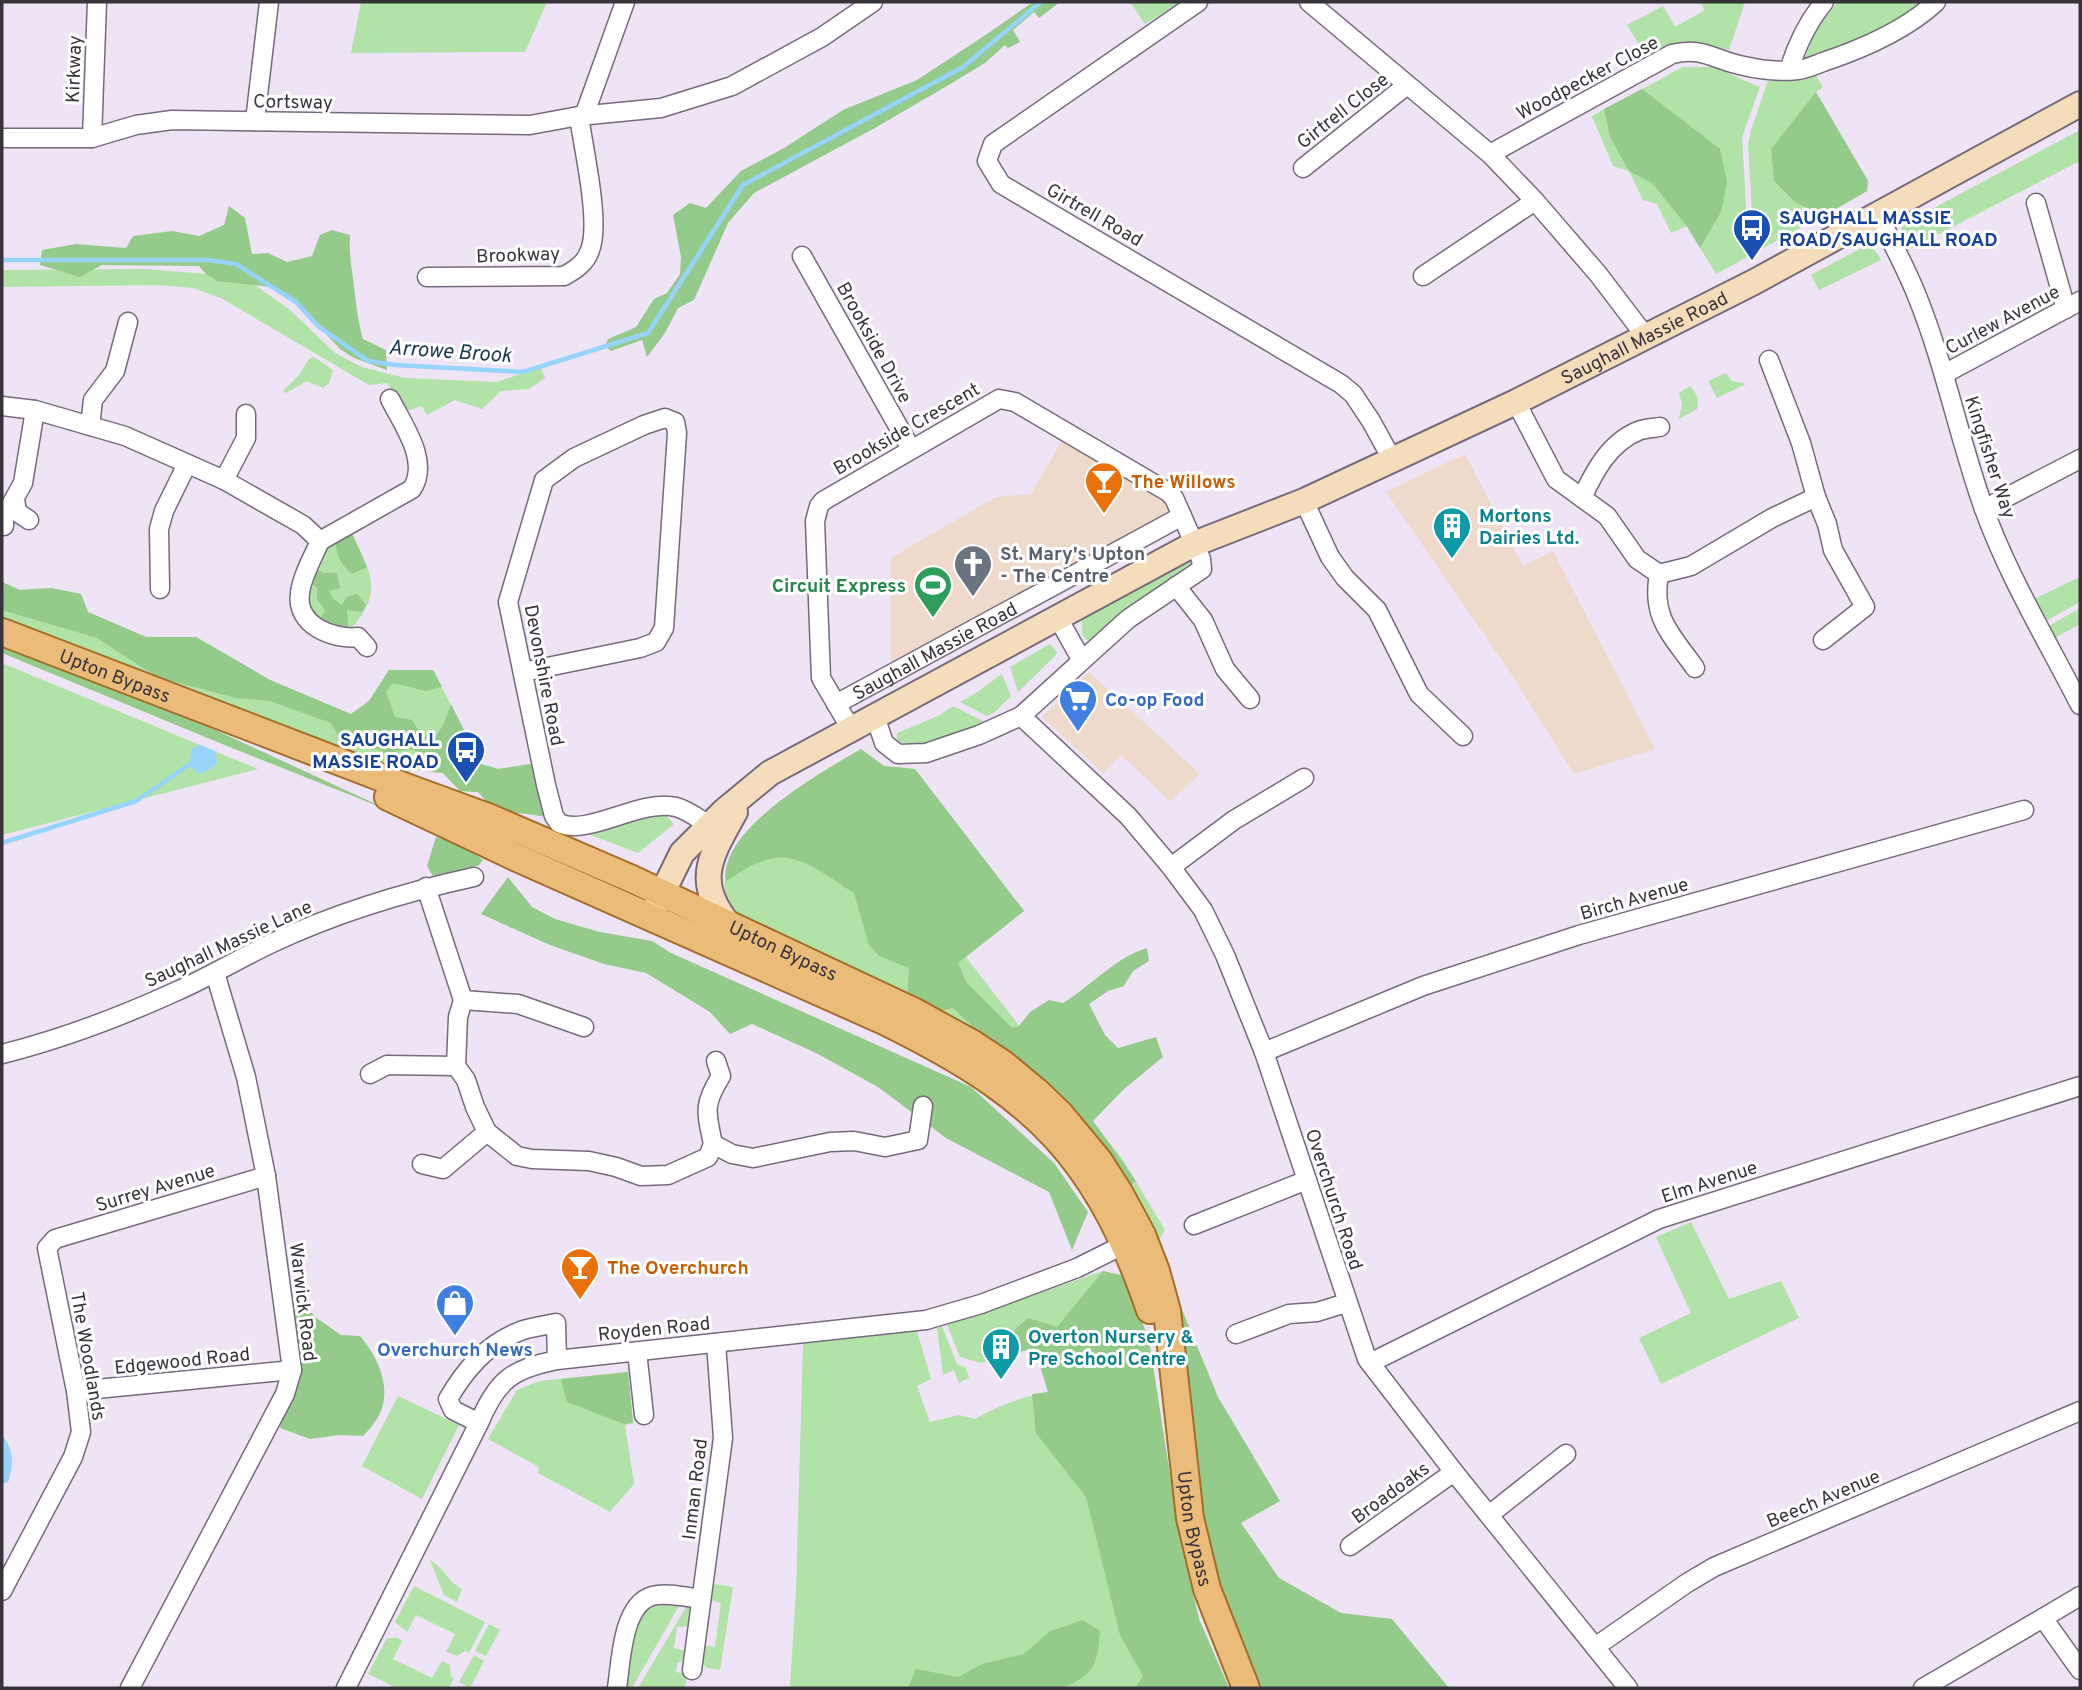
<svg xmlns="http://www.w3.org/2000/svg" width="2082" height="1690" viewBox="0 0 2082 1690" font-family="Overpass,sans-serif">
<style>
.commercial{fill:#eed9cb}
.green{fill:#b1e2a8}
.forest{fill:#94ca8a}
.water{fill:#96d4fc}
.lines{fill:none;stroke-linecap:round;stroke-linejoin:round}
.stream{stroke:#96d4fc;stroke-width:4.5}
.street-casing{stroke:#766b7c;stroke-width:21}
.secondary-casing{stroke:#766b7c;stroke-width:28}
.primary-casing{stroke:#a46e29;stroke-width:30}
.street{stroke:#fff;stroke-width:18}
.secondary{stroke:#f5ddbc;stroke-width:24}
.primary{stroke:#ebbb79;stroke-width:26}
.labels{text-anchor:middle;stroke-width:6;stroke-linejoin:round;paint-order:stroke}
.street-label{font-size:19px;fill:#39343c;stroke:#fff}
.transit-label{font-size:19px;font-weight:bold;fill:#164399;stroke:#fff;text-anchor:start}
.food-label{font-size:19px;font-weight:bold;fill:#c56008;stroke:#fff;text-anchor:start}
.culture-label{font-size:19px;font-weight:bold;fill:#0d838f;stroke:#fff;text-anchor:start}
.worship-label{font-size:19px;font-weight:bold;fill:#5b616d;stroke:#fff;text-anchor:start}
.leisure-label{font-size:19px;font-weight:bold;fill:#27864d;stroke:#fff;text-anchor:end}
.shop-label{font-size:19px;font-weight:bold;fill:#366cbe;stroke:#fff;text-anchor:start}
.water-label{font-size:21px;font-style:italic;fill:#173a4f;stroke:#fff}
</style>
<rect width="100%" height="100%" fill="#efe3f6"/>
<g class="commercial">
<polygon points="1062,441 1164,500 1171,510 1105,549 891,665 891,558 996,497 1031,494"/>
<polygon points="1465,454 1523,566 1553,551 1655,749 1574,774 1510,672 1386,492"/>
<polygon points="1089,672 1200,774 1170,801 1121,755 1103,773 1042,717"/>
</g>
<g class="green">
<polygon points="361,2 547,2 525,52 351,53"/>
<polygon points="1130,2 1181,2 1145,24"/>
<path d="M1700 2H1745L1729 50C1692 39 1682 46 1648 59L1627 25 1663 6 1675 27 1705 10Z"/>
<path d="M1838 2H1923C1891 30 1849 43 1810 59L1805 57 1818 26Z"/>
<polygon points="1683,67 1713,67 1760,87 1742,137 1749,256 1716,274 1687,226 1671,233 1657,204 1643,200 1629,171 1613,166 1592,116"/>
<polygon points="1816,75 1823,87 1816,92 1868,181 1867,191 1758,251 1754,245 1748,145 1751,130 1768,81 1795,81"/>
<polygon points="2080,130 2080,161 1908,250 1901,234 1902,225"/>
<path d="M1865 246C1874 248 1877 252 1881 260L1819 290 1811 275Z"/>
<polygon points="144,269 206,274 249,281 289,309 335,353 362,367 405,378 497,382 541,367 545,378 529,389 501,391 482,409 455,400 427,415 422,406 407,411 387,383 369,385 221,298 193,288 159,285 2,287 2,270"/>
<polygon points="314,357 333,370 329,383 323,388 307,381 286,393 283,391 299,375 309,359"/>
<polygon points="1726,373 1732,381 1746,384 1717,398 1708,381"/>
<path d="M1690 386C1697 394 1699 399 1697 409L1679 419 1682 404 1679 393Z"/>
<path d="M351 531C370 573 386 591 349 631L314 617 307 600V589L328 544Z"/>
<polygon points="1192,560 1194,565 1136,601 1094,639 1087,640 1082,635 1082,620 1090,615"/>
<polygon points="2080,577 2080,602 2046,621 2034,599"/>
<polygon points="2,582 20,590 51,588 81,594 88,612 146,637 196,637 270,680 351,714 369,701 389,670 433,670 481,764 498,769 531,764 494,810 478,792 460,791 443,773 413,770 408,773 307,740 2,620"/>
<polygon points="2080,608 2080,624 2055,638 2049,626"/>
<polygon points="1050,644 1057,652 1056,655 1018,692 1010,667"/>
<polygon points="2,663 258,769 2,835"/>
<polygon points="1002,674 1011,696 995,712 987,716 960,702 976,693"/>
<path d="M953 706 987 723C954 738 933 751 897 741V733L938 716Z"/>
<path d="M861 749 884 766 915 769 1024 911 966 957 1123 1160 1165 1230 1156 1244 1127 1188 745 921C737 912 727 901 725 889 716 830 819 774 861 749Z"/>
<polygon points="654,815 666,816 674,824 638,853 585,833"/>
<polygon points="1691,1222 1729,1299 1781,1281 1799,1318 1661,1384 1639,1338 1691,1313 1656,1237"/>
<path d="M1103 1271 1124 1276 1149 1340 1180 1540 1199 1619 1229 1688H790L796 1590 803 1342 917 1331 931 1379 917 1386 930 1422 959 1415 975 1419C999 1405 1022 1397 1048 1392L1034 1348 981 1363 960 1357 947 1325Z"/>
<polygon points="942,1326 957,1364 966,1368 969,1378 959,1383 954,1370 943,1375 937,1328"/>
<polygon points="628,1372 633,1423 625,1425 634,1484 610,1512 538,1473 539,1467 488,1439 517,1390 540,1381"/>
<polygon points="398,1396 459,1425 422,1499 362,1466"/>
<path d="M430 1560C447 1570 444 1579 462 1589L457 1602 444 1595Z"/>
<polygon points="708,1583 733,1587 720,1670 707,1668 700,1661 700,1645 715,1647 721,1603 707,1599"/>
<polygon points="414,1586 485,1622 469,1653 465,1651 457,1656 446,1652 455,1634 416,1615 407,1632 395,1622"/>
<polygon points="656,1601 680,1604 632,1688 623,1688 637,1614"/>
<polygon points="685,1604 692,1607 692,1626 677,1627 674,1648 689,1652 687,1658 677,1663 676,1672 687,1674 685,1688 638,1688 685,1609"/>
<polygon points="489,1624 500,1630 486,1656 475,1651"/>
<polygon points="387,1638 398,1638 402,1641 393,1659 432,1678 442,1661 450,1665 451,1677 454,1679 449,1688 397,1688 368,1674"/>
<polygon points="474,1655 484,1661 470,1688 459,1682"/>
</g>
<g class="forest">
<polygon points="1033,2 1060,2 1039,18 1034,12 1013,30 1020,42 1008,48 1005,45 985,63 947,86 873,129 754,193 728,223 694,300 678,308 665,333 647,357 642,340 611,351 605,346 608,339 636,327 654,299 667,293 680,274 681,257 673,215 690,203 706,208 741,171 784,148 843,110 917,80 987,34"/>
<polygon points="1642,89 1720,149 1727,182 1721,212 1700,248 1686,225 1652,183 1629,171 1610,137 1604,109"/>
<polygon points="1816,92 1868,181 1867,191 1824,216 1795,202 1774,181 1771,149"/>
<path d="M229 206 245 218 252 254 268 253 287 262 312 256 320 235 332 230 350 235C349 254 351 262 353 279 356 300 357 319 363 339L386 350 387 370 354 358 340 349 296 302 272 287 217 281 206 274 199 266 102 265 80 277 40 265 42 250 76 244 126 248 133 236 172 231 199 236 224 225Z"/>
<path d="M352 534 367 567 352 574C340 563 335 555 336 538Z"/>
<polygon points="315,568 323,573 337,573 340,588 329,591 333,599 342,605 347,597 357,594 366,605 362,612 347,610 348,626 343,634 319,622 325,610 317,599 317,588 310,581"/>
<polygon points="2,582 20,590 51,588 81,594 88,612 146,637 196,637 270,680 351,714 369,701 389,670 433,670 442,687 426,691 393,683 386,692 395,717 412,720 420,733 433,739 443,726 451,704 481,764 498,769 531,764 549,817 494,810 478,792 460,791 443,773 433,772 423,752 408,749 389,753 365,746 344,746 331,723 270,701 236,698 157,677 97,638 2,610"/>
<polygon points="2,641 183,715 393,812 227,746 2,653"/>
<path d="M861 749 884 766 915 769 1024 911 958 963 966 982 1012 1028 1019 1026 1030 1012 1049 1000 1063 1003C1091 986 1116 957 1147 948L1149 961 1133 971 1124 986 1108 991 1089 1004 1105 1035 1118 1048 1156 1037 1163 1057 1124 1089 1093 1121 1136 1181 1127 1188 1026 1077 953 1008 935 1012 907 1002 909 968 879 956 869 945 854 893C832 880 803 854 775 858 758 860 740 872 726 881 726 876 725 869 727 864 740 818 822 772 861 749Z"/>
<polygon points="436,837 464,847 483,860 479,865 434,878 427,866"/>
<polygon points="508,877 532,907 555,919 600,932 652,941 671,953 971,1087 1054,1163 1088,1212 1072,1250 1049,1192 946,1138 878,1087 816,1053 752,1024 730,1034 710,1012 646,973 604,964 550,945 481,914"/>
<polygon points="1103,1271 1124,1276 1149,1340 1180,1540 1199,1619 1229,1688 1135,1688 1143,1676 1120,1635 1086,1497 1036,1433 1032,1394 1048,1392 1035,1348 1016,1353 1010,1334 1028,1318 1057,1327"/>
<path d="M306 1306 315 1317 341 1335 360 1336C379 1358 394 1392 377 1419 373 1425 368 1431 363 1436L339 1435 310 1439 280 1428 286 1402 300 1381 301 1366 293 1336 291 1311Z"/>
<polygon points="1181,1307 1218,1397 1280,1501 1241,1523 1279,1578 1341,1613 1392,1619 1449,1688 1255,1688 1222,1603 1199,1514 1184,1373"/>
<polygon points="628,1372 633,1423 624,1424 567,1402 561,1379"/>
<path d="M1083 1620 1100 1631C1097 1665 1096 1673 1063 1688H908L916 1669 958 1677 982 1664 1024 1654 1050 1631Z"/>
</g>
<g class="water">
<polygon points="200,745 215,751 217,763 209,770 198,774 190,764 191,749"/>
<path d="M2 1435C14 1450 14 1464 8 1482L2 1484Z"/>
</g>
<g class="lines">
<g class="stream">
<polyline points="2,260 207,260 236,264 296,302 318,326 368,361 396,365 523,372 648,333 743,185 963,67 1041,2"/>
<polyline points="2,843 136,801 190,764"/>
</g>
<defs>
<g id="street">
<polyline points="1198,2 993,144 987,161 1001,184 1341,384 1353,394 1371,421 1393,461"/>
<polyline points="1309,2 1490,154 1535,201 1598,274 1646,337"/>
<path d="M1789 70C1797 44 1807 23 1824 2"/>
<polyline points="584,116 625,2"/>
<polyline points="255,121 269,2"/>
<polyline points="2,138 92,138 136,125 172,120 530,125 579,116 661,108 732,86 822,37 873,2"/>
<polyline points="92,138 97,2"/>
<path d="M1490 154 1672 54C1704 46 1715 61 1744 66 1761 70 1780 72 1798 70 1806 69 1815 65 1823 62 1862 49 1905 31 1936 2"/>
<polyline points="1303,168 1407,85"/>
<polyline points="2036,203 2066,309"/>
<path d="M1878 214C1891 241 1906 268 1917 296 1945 365 1959 439 1984 509 2008 576 2048 642 2080 705"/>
<polyline points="802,256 911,449"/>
<polyline points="1423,276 1535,201"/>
<path d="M427 277 564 276C575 270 586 263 590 250 601 223 583 147 579 116"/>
<polyline points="1769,360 1801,443 1816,497 1827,524 1833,550 1865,607 1823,640"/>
<polyline points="1944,374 2080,301"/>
<polyline points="1516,402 1556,479 1607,516 1637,559 1659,574 1691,566 1772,518 1816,497"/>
<polyline points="2,406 35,410 125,436 224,480 303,525 320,541"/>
<polyline points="90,426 93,400 115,371 128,322"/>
<polyline points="224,480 246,438 246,414"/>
<path d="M1582 498C1594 472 1609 443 1638 431 1645 428 1654 428 1660 427"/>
<polyline points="15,499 17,512 29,520"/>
<polyline points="1304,501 1330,557 1345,578 1377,610 1419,694 1463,736"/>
<polyline points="1984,509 2080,459"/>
<polyline points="4,526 4,517 23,483 35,410"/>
<path d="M320 541 412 489C430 461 403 425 390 399"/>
<path d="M320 541C313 557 302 576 300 593 295 625 333 640 358 637L367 647"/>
<path d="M1659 574C1651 618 1671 634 1695 668"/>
<polyline points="1176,586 1203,620 1225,669 1250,699"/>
<polyline points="160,589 159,529 164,511 187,464"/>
<polyline points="1058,618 1081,659"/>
<path d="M523 672 640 648 656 642 664 628 677 433 675 422 665 418 644 425 574 458 544 480 508 602 546 785 554 816 559 823C587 837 641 798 676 807 688 810 699 819 710 826"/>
<path id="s1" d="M836 704 1182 516"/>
<polyline points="1021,716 1128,816 1171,867 1203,910 1225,955 1264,1052 1367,1359 1454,1472 1628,1688"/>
<polyline points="851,729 821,678 815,521 819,506 823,501 999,399 1015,402 1168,492 1174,498 1201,559 1202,569 1128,619 1021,716 979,735 926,753 898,754 884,743 875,716"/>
<polyline points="1171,867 1234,820 1304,778"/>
<polyline points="426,887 463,1000 458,1017 456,1066 466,1080 475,1107 487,1132 517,1156 532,1159 589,1161 616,1167 641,1176 668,1175 708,1157 713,1144"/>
<polyline points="463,1000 518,1004 584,1027"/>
<polyline points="1264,1052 1423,986 1579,935 2024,810"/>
<path d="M2 1054C62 1039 120 1017 177 991 209 977 240 958 272 943 336 913 405 892 474 877"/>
<polyline points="370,1074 387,1065 456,1066"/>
<polyline points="713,1144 732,1154 753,1158 830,1142 854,1141 885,1147 918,1140 923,1106"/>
<path d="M713 1144C706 1111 703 1105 721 1076L716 1061"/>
<polyline points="422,1164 443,1169 487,1132"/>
<polyline points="1194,1225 1307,1180"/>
<polyline points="1236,1334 1289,1314 1317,1312 1346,1303"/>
<polyline points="637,1352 644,1415"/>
<polyline points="1370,1363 1659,1219 2080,1086"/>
<polyline points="76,1391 292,1370"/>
<path d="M479 1423 453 1410 448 1399C465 1370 486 1345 518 1332 529 1327 544 1326 556 1323L557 1360"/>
<polyline points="1489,1515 1566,1454"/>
<polyline points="1350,1546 1454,1472"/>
<polyline points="2,1591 73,1457 81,1432 76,1391 47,1248 55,1239 266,1176"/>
<polyline points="2043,1618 2080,1596"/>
<polyline points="1595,1647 1687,1583 1714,1567 2080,1411"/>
<polyline points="692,1670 723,1438 716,1343"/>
<polyline points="130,1688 285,1394 292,1370 266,1176 246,1077 215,973"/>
<path d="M346 1688 479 1423C497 1380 512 1369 557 1360L926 1320 981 1304 1077 1268 1133 1240"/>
<path d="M617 1688C621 1662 622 1605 652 1596 666 1592 686 1597 701 1599"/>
<polyline points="1923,1688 2043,1618 2080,1670"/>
</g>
<g id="secondary">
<path id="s2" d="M654 910 682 853 724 811 770 773 1194 544 1304 501 1516 402 1754 282 2080 104"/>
<path d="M730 926C693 882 710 857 735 812"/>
</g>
<g id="primary">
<path id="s3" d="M2 632 403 786 488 817 632 879 913 1011 973 1044 1002 1063 1037 1092 1060 1114 1099 1161 1120 1194 1142 1235 1156 1271 1167 1311 1190 1518 1207 1589 1246 1688"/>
<path d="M388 797 515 857 882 1020C958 1057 1033 1100 1082 1170 1113 1213 1133 1261 1150 1310"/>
</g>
</defs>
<use href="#street" class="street-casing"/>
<use href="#secondary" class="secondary-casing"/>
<use href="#primary" class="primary-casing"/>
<use href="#street" class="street"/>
<use href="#secondary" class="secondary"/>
<use href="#primary" class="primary"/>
</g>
<defs>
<symbol id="bus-pin" viewBox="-11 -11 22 30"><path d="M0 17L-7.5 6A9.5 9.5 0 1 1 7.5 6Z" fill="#1a4fb4" stroke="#fff"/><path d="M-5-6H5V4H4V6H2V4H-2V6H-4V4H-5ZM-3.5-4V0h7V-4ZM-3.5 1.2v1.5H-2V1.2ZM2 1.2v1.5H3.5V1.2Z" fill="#fff"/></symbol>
<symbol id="bar-pin" viewBox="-11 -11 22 30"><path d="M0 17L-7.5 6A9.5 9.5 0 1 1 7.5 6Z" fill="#e8710a" stroke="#fff"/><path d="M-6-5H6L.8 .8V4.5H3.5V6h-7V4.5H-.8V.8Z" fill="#fff"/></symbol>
<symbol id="building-pin" viewBox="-11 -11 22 30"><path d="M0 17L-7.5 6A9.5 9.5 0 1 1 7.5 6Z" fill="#0f9aa8" stroke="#fff"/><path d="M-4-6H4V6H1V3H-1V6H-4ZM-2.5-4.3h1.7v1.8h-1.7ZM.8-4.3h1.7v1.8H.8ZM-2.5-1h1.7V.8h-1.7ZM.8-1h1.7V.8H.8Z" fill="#fff"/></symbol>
<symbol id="church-pin" viewBox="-11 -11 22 30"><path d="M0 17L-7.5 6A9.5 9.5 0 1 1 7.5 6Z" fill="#6b7280" stroke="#fff"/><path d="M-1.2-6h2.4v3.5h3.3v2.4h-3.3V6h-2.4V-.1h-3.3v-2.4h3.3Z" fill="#fff"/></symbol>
<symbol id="stadium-pin" viewBox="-11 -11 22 30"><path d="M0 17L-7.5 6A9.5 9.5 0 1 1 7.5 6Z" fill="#2e9e5b" stroke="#fff"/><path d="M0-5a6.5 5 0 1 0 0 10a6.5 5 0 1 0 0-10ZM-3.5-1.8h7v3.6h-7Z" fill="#fff"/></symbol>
<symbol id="supermarket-pin" viewBox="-11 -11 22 30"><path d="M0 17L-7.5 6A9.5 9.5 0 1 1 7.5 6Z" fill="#3f7fe0" stroke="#fff"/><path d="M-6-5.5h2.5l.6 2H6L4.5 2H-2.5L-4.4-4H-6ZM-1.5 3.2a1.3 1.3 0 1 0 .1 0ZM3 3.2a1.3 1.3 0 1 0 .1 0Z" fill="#fff"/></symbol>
<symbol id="shop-pin" viewBox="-11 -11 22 30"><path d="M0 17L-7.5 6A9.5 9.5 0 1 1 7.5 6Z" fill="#3f7fe0" stroke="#fff"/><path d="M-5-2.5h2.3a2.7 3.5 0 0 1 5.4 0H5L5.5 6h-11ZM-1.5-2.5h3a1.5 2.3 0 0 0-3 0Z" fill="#fff"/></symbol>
</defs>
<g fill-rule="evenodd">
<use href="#bus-pin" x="1730" y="206" width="44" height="60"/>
<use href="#bar-pin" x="1082" y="459" width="44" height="60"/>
<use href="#building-pin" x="1430" y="504" width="44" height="60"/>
<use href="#church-pin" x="951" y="542" width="44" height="60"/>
<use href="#stadium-pin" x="911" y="563" width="44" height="60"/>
<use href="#supermarket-pin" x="1056" y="677" width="44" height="60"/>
<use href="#bus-pin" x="444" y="728" width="44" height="60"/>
<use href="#bar-pin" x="558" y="1245" width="44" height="60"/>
<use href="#shop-pin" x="433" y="1281" width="44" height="60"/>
<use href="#building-pin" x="979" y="1325" width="44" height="60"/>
</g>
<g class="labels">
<g class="street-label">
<text transform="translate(73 69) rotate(-88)" y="7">Kirkway</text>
<text transform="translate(1587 77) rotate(-28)" y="7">Woodpecker Close</text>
<text transform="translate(293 101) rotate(1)" y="7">Cortsway</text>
<text transform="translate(1342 110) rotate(-38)" y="7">Girtrell Close</text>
<text transform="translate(1095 214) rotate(30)" y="7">Girtrell Road</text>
<text transform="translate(518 254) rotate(-2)" y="7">Brookway</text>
<text transform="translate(2002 319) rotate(-28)" y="7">Curlew Avenue</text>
<text dy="7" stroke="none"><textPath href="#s2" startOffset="1160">Saughall Massie Road</textPath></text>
<text transform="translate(875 342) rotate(61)" y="7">Brookside Drive</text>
<text transform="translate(906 428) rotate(-30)" y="7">Brookside Crescent</text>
<text transform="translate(1991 457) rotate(72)" y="7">Kingfisher Way</text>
<text dy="7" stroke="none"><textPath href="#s1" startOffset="112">Saughall Massie Road</textPath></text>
<text dy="7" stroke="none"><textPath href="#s3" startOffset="121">Upton Bypass</textPath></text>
<text transform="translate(545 675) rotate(79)" y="7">Devonshire Road</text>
<text transform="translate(1634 898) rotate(-16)" y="7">Birch Avenue</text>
<text transform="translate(228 943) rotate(-25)" y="7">Saughall Massie Lane</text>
<text dy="7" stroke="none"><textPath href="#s3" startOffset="844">Upton Bypass</textPath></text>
<text transform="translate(1709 1181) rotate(-18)" y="7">Elm Avenue</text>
<text transform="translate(155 1187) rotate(-17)" y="7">Surrey Avenue</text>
<text transform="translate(1335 1199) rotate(72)" y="7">Overchurch Road</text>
<text transform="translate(304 1302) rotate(83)" y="7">Warwick Road</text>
<text transform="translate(654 1328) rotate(-6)" y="7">Royden Road</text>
<text transform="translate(89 1356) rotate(80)" y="7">The Woodlands</text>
<text transform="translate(182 1360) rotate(-6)" y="7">Edgewood Road</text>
<text transform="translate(694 1489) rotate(-83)" y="7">Inman Road</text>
<text transform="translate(1390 1492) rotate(-36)" y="7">Broadoaks</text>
<text transform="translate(1823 1498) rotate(-23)" y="7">Beech Avenue</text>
<text dy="7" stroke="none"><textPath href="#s3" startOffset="1614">Upton Bypass</textPath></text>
</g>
<g class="transit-label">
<text x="1779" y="224">SAUGHALL MASSIE<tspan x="1779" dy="22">ROAD/SAUGHALL ROAD</tspan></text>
<text x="439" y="746" text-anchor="end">SAUGHALL<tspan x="439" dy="22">MASSIE ROAD</tspan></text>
</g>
<g class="food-label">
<text x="1131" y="488">The Willows</text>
<text x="607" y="1274">The Overchurch</text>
</g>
<g class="culture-label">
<text x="1479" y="522">Mortons<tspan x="1479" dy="22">Dairies Ltd.</tspan></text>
<text x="1028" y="1343">Overton Nursery &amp;<tspan x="1028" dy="22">Pre School Centre</tspan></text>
</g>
<g class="worship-label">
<text x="1000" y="560">St. Mary's Upton<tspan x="1000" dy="22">- The Centre</tspan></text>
</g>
<g class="leisure-label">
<text x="906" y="592">Circuit Express</text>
</g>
<g class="shop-label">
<text x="1105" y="706">Co-op Food</text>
<text x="455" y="1356" text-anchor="middle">Overchurch News</text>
</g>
<g class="water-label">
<text transform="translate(450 351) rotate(4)" y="7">Arrowe Brook</text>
</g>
</g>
<rect width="2082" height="1690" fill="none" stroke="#39343c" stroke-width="7"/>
</svg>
